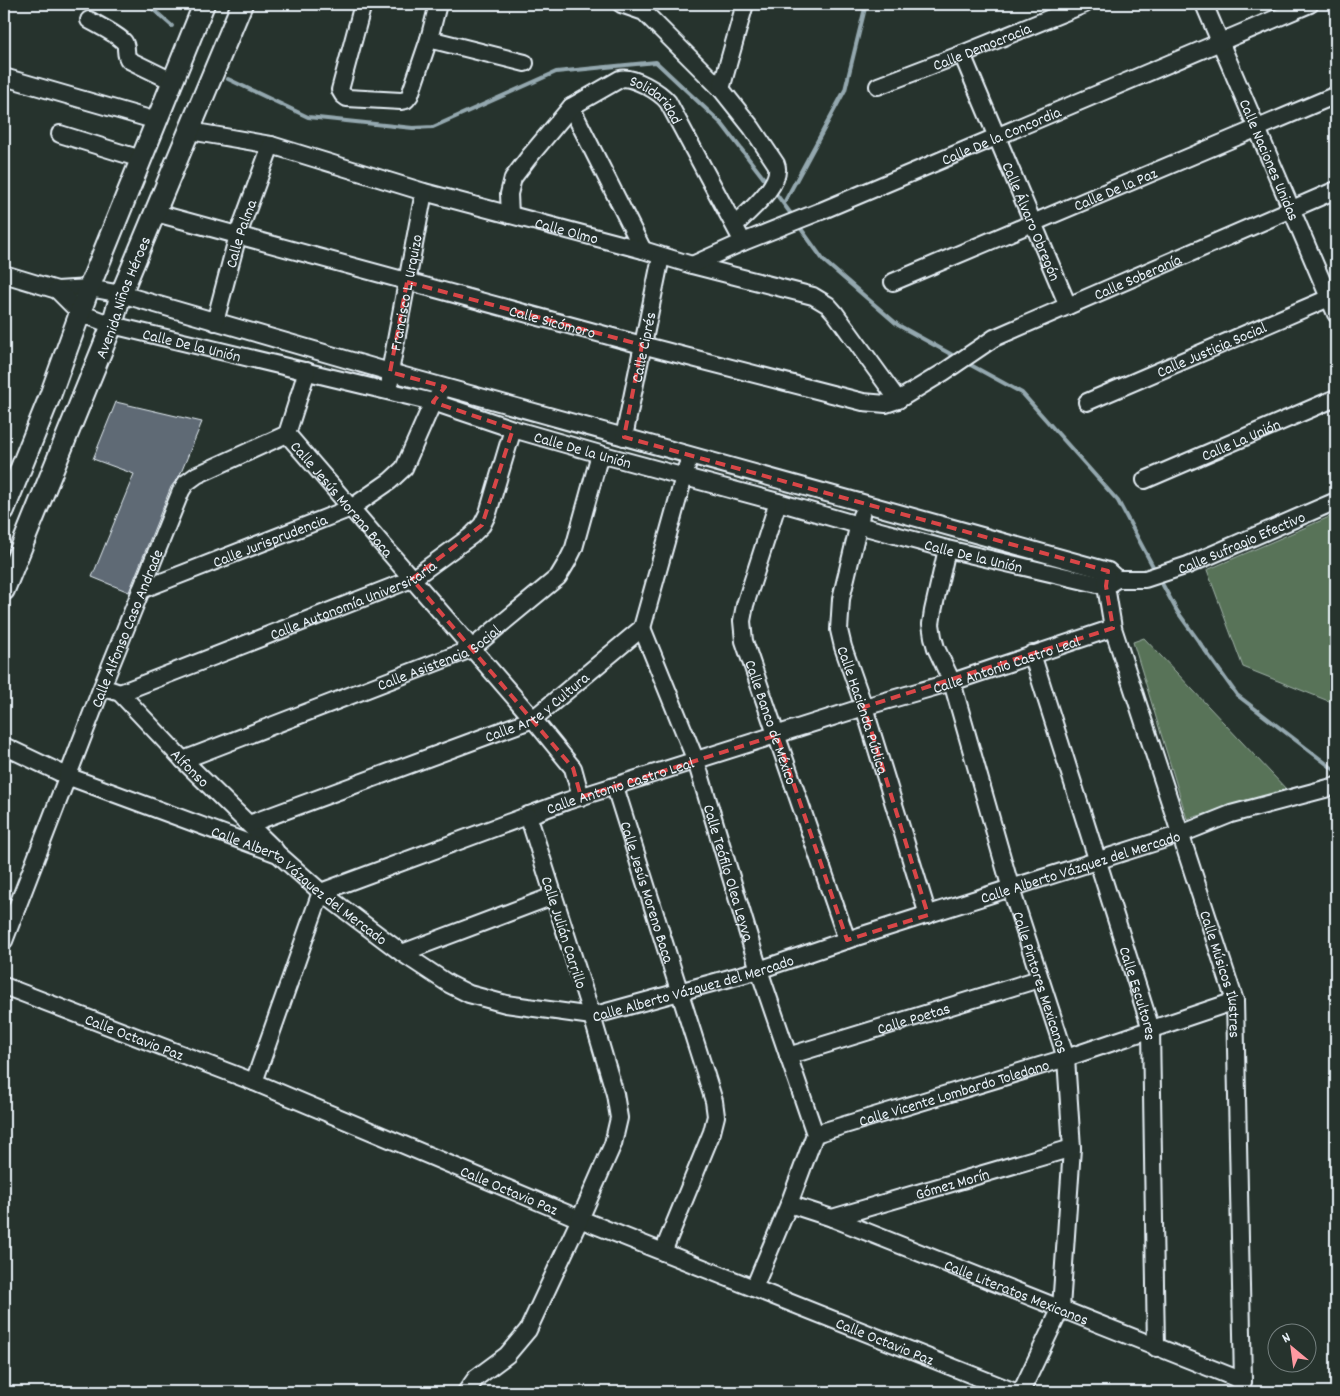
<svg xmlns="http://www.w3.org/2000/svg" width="1340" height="1396" viewBox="0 0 1340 1396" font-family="Dekko,sans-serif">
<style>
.green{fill:#587359;stroke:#a0b2a8}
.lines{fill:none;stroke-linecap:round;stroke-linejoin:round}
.stream{stroke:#94a8af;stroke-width:4}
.building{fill:#5f6a74;stroke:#e8f1f8}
.minor-casing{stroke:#e8f1f8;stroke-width:20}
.major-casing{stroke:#e8f1f8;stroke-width:24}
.minor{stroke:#26332d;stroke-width:16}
.major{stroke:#26332d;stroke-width:20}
.marked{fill:none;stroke:#d94647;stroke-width:4;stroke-dasharray:10 6;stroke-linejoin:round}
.labels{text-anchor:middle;stroke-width:5;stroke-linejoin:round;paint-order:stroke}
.street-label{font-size:16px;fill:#e8f1f8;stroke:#26332d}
</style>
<rect width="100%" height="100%" fill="#26332d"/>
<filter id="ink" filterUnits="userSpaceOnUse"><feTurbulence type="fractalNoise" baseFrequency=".02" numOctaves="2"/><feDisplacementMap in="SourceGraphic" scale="10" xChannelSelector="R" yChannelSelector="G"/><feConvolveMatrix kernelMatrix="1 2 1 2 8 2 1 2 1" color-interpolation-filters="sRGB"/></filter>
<g filter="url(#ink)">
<g class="green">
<polygon points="1336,514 1336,704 1243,667 1207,570"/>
<polygon points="1144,638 1288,791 1187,819 1133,642"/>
</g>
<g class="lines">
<g class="stream">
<polyline points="147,4 172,26"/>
<polyline points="228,79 308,117 413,128 433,127 556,72 656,62 722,124 768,184"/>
<polyline points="774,191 794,218"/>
<polyline points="784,203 845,90 866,4"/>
<polyline points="799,226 824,261 898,325 956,357"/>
<polyline points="967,363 1022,393 1118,501 1156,572"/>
<polyline points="1159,578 1177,611 1237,695 1336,771"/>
</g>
</g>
<polygon class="building" points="116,402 202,422 180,475 171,487 129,592 92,577 134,474 93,459"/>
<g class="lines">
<defs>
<g id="minor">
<polyline points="363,4 340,90 343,95 347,98 401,101 406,100 410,95 429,39 438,4"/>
<path d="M621 4 644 12 721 89 752 128 776 164C784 183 748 212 735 225"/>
<path id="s1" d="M1204 4 1336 314"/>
<path d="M89 20C98 25 118 35 124 42 128 47 124 55 129 60L172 81"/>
<polyline points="429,39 525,63"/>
<path id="s2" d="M962 54 1068 306"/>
<polyline points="4,77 157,121"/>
<path id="s3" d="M878 86 962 54 1085 4"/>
<polyline points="721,89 745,4"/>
<polyline points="571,107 643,250"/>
<path id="s4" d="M190 131 271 145 424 192 643 250 692 265 813 296 828 305 835 313 898 400"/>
<polyline points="60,134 141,159"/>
<path id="s5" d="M156 213 642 345 863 402 886 404 898 400 944 372 994 338 1336 190"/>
<path id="s6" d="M510 215 509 194 513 178 529 157 571 107 620 79C632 75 660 92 668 102L743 242"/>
<path id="s7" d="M692 265 743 242 821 211 1310 4"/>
<polyline points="4,274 57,290 89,288 121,294 390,372 1108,571 1117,579"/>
<path id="s8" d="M893 282 1336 95"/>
<path id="s9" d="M57 290 80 313 112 325 433 402 513 429 600 454 778 502 858 525 947 549 1106 586 1117 579H1145L1188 565 1336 501"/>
<path id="s10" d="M215 322 238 235 271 145"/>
<path id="s11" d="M390 382V372L424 192"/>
<path id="s12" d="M1087 402 1336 295"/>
<path id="s13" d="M287 434 533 719 573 768 581 797"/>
<path id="s14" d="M624 437 661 257"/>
<path id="s15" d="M1145 480 1336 398"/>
<path id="s16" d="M778 502 745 605 742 621 744 641 847 940"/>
<path id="s17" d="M861 515 841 599 839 630 843 647 864 707 928 915"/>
<path id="s18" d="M947 549 933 611 931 624 933 637 936 648 952 682 1011 889 1066 1058 1072 1148 1061 1308 1021 1392"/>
<path id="s19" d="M1107 576 1106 586 1113 628 1235 1001 1243 1381 1240 1392"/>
<path id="s20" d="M141 590 351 508 390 481 404 468 433 402 440 394"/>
<path id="s21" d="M642 628 696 761 759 970 815 1134 789 1204 754 1288"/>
<path id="s22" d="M1032 654 1151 1029 1156 1348"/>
<path id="s23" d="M111 690 120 693 183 760 275 850"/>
<path id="s24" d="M120 693 412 579 471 536 482 525 488 513 513 429"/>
<path id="s25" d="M4 746 67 776 278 854 321 892 402 953 449 984 469 994 506 1004 592 1016 759 970 847 940 1181 834 1231 814 1336 786"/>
<path id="s26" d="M183 760 471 649 558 577 567 562 574 548 600 454"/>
<path id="s27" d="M615 787 714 1101 716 1116 712 1132 663 1252"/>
<path id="s28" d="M249 824 533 719 642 628 687 466"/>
<path id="s29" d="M4 941 102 687 181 491 186 483 197 475 287 434 307 371"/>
<polyline points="402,953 553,896"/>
<path id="s30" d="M4 986 254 1082 580 1219 1015 1392"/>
<path id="s31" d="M788 1056 1039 979"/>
<path id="s32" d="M254 1082 321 892 567 801 864 707 952 682 1113 628"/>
<path id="s33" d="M815 1134 1066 1058 1235 1001"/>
<path id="s34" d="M789 1204 832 1218 1243 1381"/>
<path id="s35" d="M832 1218 1072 1148"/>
<polyline points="466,1392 476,1378 507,1355 528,1330 580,1219 613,1144 619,1118 615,1094 592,1016 528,815"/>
</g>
<g id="major">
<polyline points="4,510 50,396 89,288 204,4"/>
<path id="s36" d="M4 590 112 325 121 294 242 4"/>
</g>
</defs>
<use href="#minor" class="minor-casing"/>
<use href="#major" class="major-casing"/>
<use href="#minor" class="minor"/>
<use href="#major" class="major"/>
</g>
</g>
<path class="marked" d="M407 282 642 345 624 437 1108 571 1106 586 1113 628 864 707 928 915 847 940 777 735 581 797 573 768 412 579 482 525 513 429 433 402 445 387 390 372Z"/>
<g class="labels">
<g class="street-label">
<text dy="6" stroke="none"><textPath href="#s3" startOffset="111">Calle Democracia</textPath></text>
<text dy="6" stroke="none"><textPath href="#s6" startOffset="230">Solidaridad</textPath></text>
<text dy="6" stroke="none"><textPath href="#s7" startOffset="335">Calle De la Concordia</textPath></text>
<text dy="6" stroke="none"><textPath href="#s1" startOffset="169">Calle Naciones Unidas</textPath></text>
<text dy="6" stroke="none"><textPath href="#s8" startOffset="241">Calle De la Paz</textPath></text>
<text dy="6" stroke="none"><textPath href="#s2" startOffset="181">Calle Álvaro Obregón</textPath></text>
<text dy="6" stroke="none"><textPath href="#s4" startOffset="390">Calle Olmo</textPath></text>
<text dy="6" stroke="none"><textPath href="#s10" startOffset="92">Calle Palma</textPath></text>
<text dy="6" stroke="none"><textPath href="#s5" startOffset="1038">Calle Soberanía</textPath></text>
<text dy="6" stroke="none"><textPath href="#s11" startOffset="91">Francisco L. Urquizo</textPath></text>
<text dy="6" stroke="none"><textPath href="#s36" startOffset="316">Avenida Niños Héroes</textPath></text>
<text dy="6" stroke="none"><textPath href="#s5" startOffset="411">Calle Sicómoro</textPath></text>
<text dy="6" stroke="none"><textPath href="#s9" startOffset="149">Calle De la Unión</textPath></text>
<text dy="6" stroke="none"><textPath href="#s14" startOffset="92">Calle Ciprés</textPath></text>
<text dy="6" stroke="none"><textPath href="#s12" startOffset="135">Calle Justicia Social</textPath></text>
<text dy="6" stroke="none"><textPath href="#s15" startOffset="104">Calle La Unión</textPath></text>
<text dy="6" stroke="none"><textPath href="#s9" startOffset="554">Calle De la Unión</textPath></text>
<text dy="6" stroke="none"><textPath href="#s13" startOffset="85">Calle Jesús Moreno Baca</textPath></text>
<text dy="6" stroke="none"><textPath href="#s20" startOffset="138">Calle Jurisprudencia</textPath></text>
<text dy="6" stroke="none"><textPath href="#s9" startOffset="1239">Calle Sufragio Efectivo</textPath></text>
<text dy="6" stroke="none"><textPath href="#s9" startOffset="959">Calle De la Unión</textPath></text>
<text dy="6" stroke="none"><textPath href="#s24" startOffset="251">Calle Autonomía Universitaria</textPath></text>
<text dy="6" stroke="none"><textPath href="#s29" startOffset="336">Calle Alfonso Caso Andrade</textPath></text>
<text dy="6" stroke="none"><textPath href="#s26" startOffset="276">Calle Asistencia Social</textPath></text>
<text dy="6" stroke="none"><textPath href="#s32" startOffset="924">Calle Antonio Castro Leal</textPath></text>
<text dy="6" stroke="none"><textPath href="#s28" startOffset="312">Calle Arte y Cultura</textPath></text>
<text dy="6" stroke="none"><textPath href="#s17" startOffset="201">Calle Hacienda Pública</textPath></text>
<text dy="6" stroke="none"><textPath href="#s16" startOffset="230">Calle Banco de México</textPath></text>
<text dy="6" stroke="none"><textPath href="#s23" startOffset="112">Alfonso</textPath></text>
<text dy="6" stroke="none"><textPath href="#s32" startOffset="519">Calle Antonio Castro Leal</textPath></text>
<text dy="6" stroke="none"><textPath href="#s25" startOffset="1168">Calle Alberto Vázquez del Mercado</textPath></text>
<text dy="6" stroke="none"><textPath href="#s21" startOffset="260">Calle Teófilo Olea Leyva</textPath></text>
<text dy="6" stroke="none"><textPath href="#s25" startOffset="329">Calle Alberto Vázquez del Mercado</textPath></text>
<text dy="6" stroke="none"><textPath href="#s27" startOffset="110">Calle Jesús Moreno Baca</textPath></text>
<text transform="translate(565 932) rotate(72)" y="6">Calle Julián Carrillo</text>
<text dy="6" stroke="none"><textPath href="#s19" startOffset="416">Calle Músicos Ilustres</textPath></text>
<text dy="6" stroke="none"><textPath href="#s18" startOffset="452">Calle Pintores Mexicanos</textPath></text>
<text dy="6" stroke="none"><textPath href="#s25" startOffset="762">Calle Alberto Vázquez del Mercado</textPath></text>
<text dy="6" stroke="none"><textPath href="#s22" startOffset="356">Calle Escultores</textPath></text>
<text dy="6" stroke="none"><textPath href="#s31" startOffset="131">Calle Poetas</textPath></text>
<text dy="6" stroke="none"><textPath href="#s30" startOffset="140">Calle Octavio Paz</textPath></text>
<text dy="6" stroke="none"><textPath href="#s33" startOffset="145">Calle Vicente Lombardo Toledano</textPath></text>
<text dy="6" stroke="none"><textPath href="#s35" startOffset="125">Gómez Morín</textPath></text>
<text dy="6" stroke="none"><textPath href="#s30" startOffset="545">Calle Octavio Paz</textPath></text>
<text dy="6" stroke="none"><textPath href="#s34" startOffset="244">Calle Literatos Mexicanos</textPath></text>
<text dy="6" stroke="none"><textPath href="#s30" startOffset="950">Calle Octavio Paz</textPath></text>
</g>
</g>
<rect width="1340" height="1396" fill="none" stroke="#26332d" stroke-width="20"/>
<rect x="10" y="10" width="1320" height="1376" fill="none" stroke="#e8f1f8" stroke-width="2" filter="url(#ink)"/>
<g transform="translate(1292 1348) rotate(331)"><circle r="24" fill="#26332d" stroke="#747f7e"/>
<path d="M0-4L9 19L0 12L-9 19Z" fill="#ff9aa2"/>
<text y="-8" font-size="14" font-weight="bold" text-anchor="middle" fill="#e8f1f8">N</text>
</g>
</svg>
